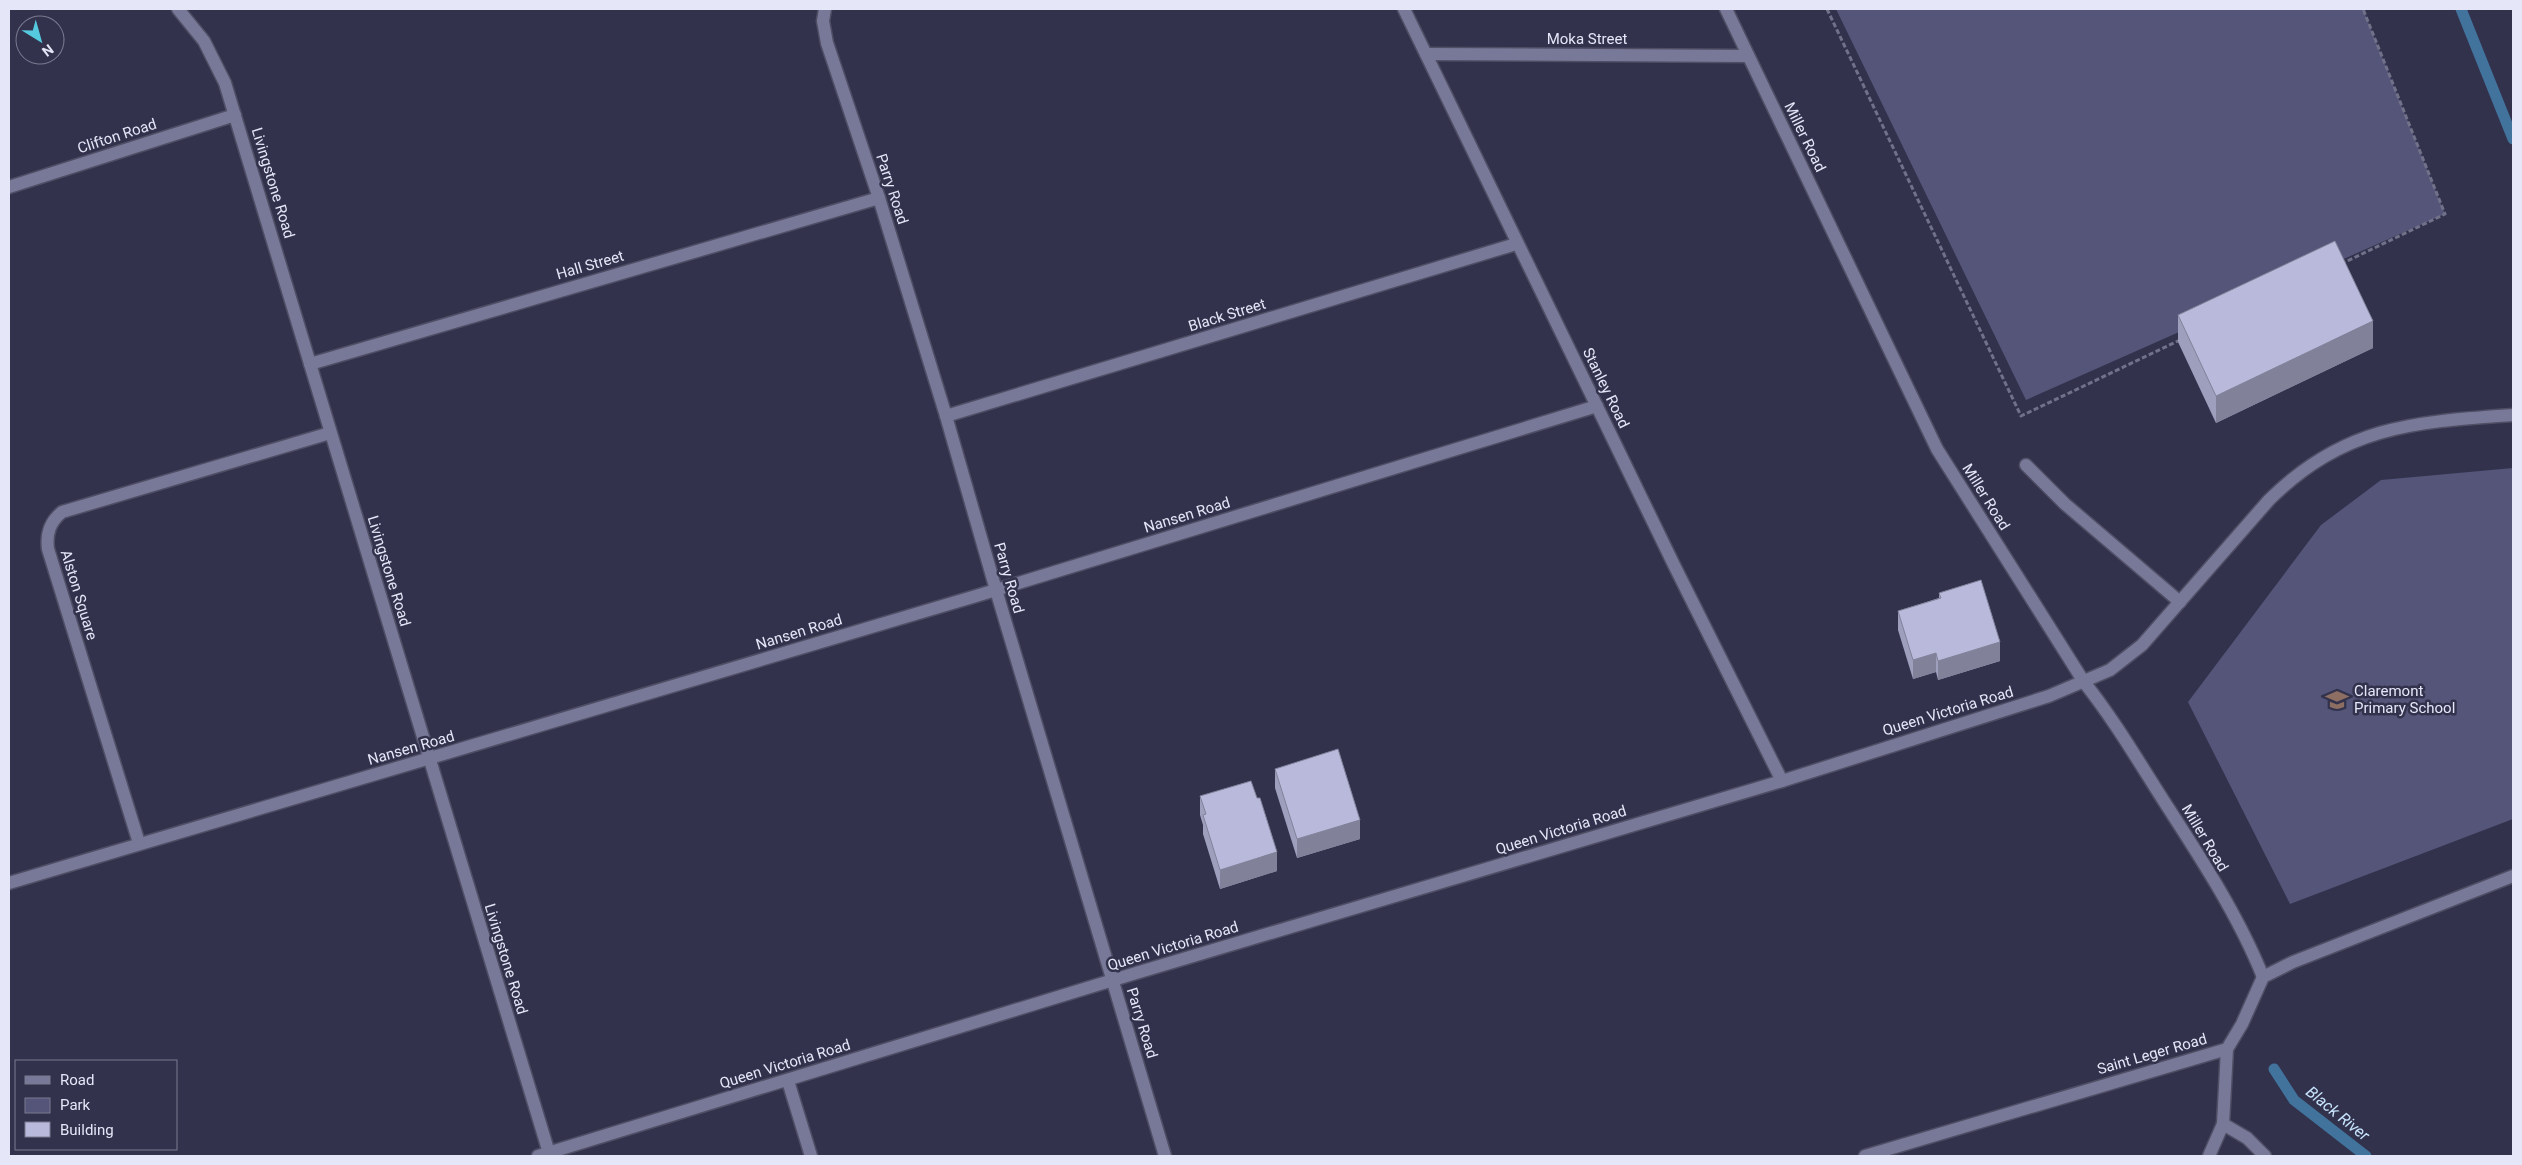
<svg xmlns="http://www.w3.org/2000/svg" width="2522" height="1165" viewBox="0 0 2522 1165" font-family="Roboto,sans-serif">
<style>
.green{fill:#545578}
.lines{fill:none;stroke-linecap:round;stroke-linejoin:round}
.stream{stroke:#41739d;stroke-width:11}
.service-casing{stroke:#4f4e65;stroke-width:15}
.minor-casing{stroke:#4f4e65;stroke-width:15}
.path{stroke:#717189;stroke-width:3;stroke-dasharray:5 2.5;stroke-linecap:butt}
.service{stroke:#787998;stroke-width:12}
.minor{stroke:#787998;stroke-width:12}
.wall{fill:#9e9fbc}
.shaded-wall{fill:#818299}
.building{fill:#b8b9db;stroke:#818299}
.labels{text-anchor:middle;stroke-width:5;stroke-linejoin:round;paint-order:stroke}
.street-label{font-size:15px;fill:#e5e6f8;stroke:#32324d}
.poi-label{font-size:15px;fill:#e5e6f8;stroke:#32324d;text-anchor:start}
.water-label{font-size:16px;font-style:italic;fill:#c7e3fc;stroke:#32324d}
</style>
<rect width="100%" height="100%" fill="#32324d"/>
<g class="green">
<polygon points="1836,9 2363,9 2445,214 2026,400"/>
<polygon points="2513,468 2513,819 2290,904 2188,702 2321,525 2381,480"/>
</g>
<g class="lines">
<g class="stream">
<polyline points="2461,9 2513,139"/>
<polyline points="2274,1069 2294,1100 2366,1156"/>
</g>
<defs>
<polyline id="service" points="2026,465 2065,504 2180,602"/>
<g id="minor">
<polyline points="178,9 204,41 225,83 549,1153"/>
<polyline points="825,9 823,21 827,43 879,198 946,416 996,590 1165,1156"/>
<polyline points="1404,9 1674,565 1782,781"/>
<path d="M1726 9 1937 449 2084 682C2115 721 2140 764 2167 806 2202 860 2239 917 2263 977"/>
<polyline points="1426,54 1748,56"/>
<polyline points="9,187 235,115"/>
<polyline points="310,364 879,198"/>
<polyline points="946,416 1516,244"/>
<path d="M139 843 48 549C46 533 50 522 62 512L330 433"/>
<polyline points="9,883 976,596 1597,406"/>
<polyline points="788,1081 811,1156"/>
<polyline points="2223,1124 2247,1138 2265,1156"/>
<path d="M538 1156 1136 973 1782 781 2049 696 2110 670 2142 645 2269 500C2344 426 2413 422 2513 415"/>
<polyline points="1865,1156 2227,1049 2242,1024 2263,977 2293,962 2513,876"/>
<polyline points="2209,1156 2223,1124 2227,1049"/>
</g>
</defs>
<use href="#service" class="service-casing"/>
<use href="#minor" class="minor-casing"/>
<g class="path">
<polyline points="1827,9 2021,416 2180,340"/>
<polyline points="2341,264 2445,214 2363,9"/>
</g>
<use href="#service" class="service"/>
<use href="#minor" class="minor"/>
</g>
<g class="wall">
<polygon points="2178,315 2373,348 2216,423 2178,342"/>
<polygon points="1939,593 2000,661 1938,680 1936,672 1913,679 1898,630 1898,611 1939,598"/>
<polygon points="1275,769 1360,839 1297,858 1275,788"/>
<polygon points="1200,796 1277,871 1220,889 1203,834 1203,825 1200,815"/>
</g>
<g class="shaded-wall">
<polygon points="2373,321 2373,348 2216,423 2216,396"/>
<polygon points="2000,642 2000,661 1938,680 1938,661"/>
<polygon points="1936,653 1936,672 1913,679 1913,660"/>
<polygon points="1360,820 1360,839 1297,858 1297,839"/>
<polygon points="1277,852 1277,871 1220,889 1220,870"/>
</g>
<g class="building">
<polygon points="2335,241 2373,321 2216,396 2178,315"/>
<polygon points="1981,580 2000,642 1938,661 1936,653 1913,660 1898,611 1941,598 1939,593"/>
<polygon points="1338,749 1360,820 1297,839 1275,769"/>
<polygon points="1251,781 1257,798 1260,798 1277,852 1220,870 1203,815 1206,814 1200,796"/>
</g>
<defs>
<symbol id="school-bare" viewBox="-9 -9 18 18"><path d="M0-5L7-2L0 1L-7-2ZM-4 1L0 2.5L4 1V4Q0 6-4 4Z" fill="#8d6e63" stroke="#32324d" stroke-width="2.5" paint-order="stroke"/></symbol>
</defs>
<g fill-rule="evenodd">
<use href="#school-bare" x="2321" y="684" width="32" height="32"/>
</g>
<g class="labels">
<g class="street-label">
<text x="1587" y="44">Moka Street</text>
<text transform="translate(117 136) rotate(-18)" y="5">Clifton Road</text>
<text transform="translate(1805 137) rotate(64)" y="5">Miller Road</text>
<text transform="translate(273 183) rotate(73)" y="5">Livingstone Road</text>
<text transform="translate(892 189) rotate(72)" y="5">Parry Road</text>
<text transform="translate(590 265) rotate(-16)" y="5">Hall Street</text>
<text transform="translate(1227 315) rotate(-17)" y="5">Black Street</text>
<text transform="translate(1606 388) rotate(64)" y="5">Stanley Road</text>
<text transform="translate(1986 497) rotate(58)" y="5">Miller Road</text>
<text transform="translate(1187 515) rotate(-17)" y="5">Nansen Road</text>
<text transform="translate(389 571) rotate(73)" y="5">Livingstone Road</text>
<text transform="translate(1009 578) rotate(74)" y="5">Parry Road</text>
<text transform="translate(79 595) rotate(73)" y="5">Alston Square</text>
<text transform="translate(799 632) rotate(-17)" y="5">Nansen Road</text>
<text transform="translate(1948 711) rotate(-17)" y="5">Queen Victoria Road</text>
<text transform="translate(411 748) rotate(-16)" y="5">Nansen Road</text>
<text transform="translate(1561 830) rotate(-17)" y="5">Queen Victoria Road</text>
<text transform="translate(2205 838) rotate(59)" y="5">Miller Road</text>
<text transform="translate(1173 946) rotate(-17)" y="5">Queen Victoria Road</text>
<text transform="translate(506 959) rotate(73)" y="5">Livingstone Road</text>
<text transform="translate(1142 1023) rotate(73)" y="5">Parry Road</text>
<text transform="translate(2152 1054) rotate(-16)" y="5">Saint Leger Road</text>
<text transform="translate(785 1064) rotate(-17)" y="5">Queen Victoria Road</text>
</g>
<g class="poi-label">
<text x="2354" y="696">Claremont<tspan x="2354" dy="17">Primary School</tspan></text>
</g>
<g class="water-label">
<text transform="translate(2338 1113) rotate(39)" y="6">Black River</text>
</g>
</g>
<rect width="2522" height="1165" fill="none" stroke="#e5e6f8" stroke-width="20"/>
<rect x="15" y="1060" width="162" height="90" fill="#32324d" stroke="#7a7a91"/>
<rect x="25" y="1076" width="25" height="8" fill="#787998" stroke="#7a7a91"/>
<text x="60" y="1085" font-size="15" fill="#e5e6f8">Road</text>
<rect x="25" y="1098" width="25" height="15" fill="#545578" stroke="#7a7a91"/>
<text x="60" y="1110" font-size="15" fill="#e5e6f8">Park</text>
<rect x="25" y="1122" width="25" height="15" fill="#b8b9db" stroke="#7a7a91"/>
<text x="60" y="1135" font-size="15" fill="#e5e6f8">Building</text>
<g transform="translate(40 40) rotate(143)"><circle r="24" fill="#32324d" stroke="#7a7a91"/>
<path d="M0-4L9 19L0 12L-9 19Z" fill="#55cadf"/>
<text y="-8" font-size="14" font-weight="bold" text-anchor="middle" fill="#e5e6f8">N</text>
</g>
</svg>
